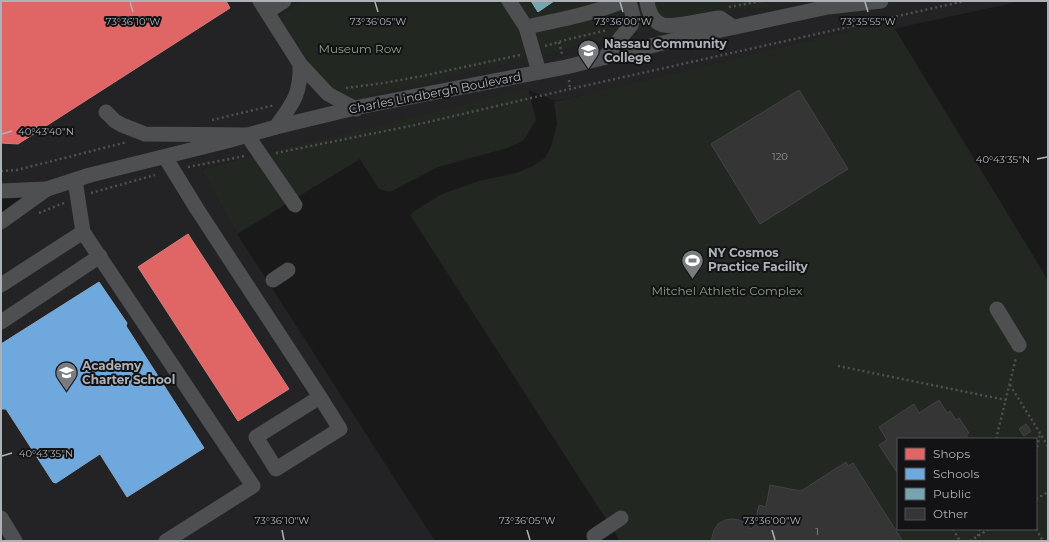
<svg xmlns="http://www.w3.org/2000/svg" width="1049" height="542" viewBox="0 0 1049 542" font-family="Montserrat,sans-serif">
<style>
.built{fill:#232325}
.green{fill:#222721;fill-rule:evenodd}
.shops{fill:#e06666;stroke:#d07d7f}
.schools{fill:#6fa8dc;stroke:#81abd1}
.public{fill:#76a5af;stroke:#86a9b2}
.building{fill:#353536;stroke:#424345}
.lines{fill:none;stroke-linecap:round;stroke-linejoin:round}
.path{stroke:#4f5052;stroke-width:2.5;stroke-dasharray:2 3;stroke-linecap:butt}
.minor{stroke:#4e4f51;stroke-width:15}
.ticks{fill:none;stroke:#acb2b8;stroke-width:1.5}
.labels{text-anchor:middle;stroke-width:4;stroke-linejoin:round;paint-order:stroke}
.number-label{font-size:10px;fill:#8e9398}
.poi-label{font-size:12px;font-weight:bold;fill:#acb2b8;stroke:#131315;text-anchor:start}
.park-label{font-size:12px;fill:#89a185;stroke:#131315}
.street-label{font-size:12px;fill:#acb2b8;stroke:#131315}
.ticks-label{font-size:10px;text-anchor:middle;fill:#acb2b8;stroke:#131315;stroke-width:4;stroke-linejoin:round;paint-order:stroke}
</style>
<rect width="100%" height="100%" fill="#191919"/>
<polygon class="built" points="1,1 1023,1 556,101 526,89 201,169 237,234 435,541 1,541 1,219 41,192 1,190"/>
<g class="green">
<polygon points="302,1 807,1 770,9 743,8 353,99 323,83 279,16"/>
<path d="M893 21 895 29 1048 280V541H620L410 215 419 208 442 194 479 181 516 173 533 166 545 158 551 147 557 124 554 102ZM898 439H1036V529H898Z"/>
<polygon points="528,88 536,120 524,140 508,148 438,167 390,192 379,189 360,159 237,234 201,169"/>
</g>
<g class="shops">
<polygon points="1,1 226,1 230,8 18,144 1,143"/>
<polygon points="188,234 289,389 238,421 138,267"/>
</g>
<polygon class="schools" points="99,282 127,323 126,326 204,448 127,497 100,454 56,483 53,482 6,409 1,409 1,344"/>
<polygon class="public" points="531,1 554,1 538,12"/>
<g class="building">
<polygon points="799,90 848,169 760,224 711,144"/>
<polygon points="939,400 947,413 950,411 956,420 959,418 969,433 966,435 969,439 898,439 898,474 879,445 887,440 879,427 914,404 919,413"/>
<polygon points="1026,424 1031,431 1024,436 1019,429"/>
<polygon points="846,462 848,466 853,463 902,540 900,541 711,541 714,530 718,524 725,520 732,519 739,520 746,523 750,529 754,527 759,505 766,507 770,485 801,491"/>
</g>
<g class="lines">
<g class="path">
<polyline points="729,7 762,1"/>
<polyline points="559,42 562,54"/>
<polyline points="545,46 569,39 608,30"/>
<polyline points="569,80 570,89"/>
<polyline points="346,88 384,83 422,76 520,55"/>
<polyline points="212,120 275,105"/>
<polyline points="276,153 415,125 570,89 965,1"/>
<polyline points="188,167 245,156"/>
<polyline points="1,171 17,170 127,142"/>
<polyline points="91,193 155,175"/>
<polyline points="39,213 66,202"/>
<polyline points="838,366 1006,400"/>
<polyline points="1010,385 1048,446"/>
<polyline points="996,439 1016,358"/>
<polyline points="1036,452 1040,434"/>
<polyline points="1036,499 1048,492"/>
<polyline points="953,529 960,541"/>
<polyline points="1036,529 1043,541"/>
<polyline points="978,536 979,529"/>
<polyline points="970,541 989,529"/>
</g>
<g class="minor">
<polyline points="260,1 300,64 328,94 356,109"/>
<polyline points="509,1 526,27 539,72"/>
<path d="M647 1C648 11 653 22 663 25 676 28 705 19 720 18L733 27"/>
<polyline points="267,12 284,1"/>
<path d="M526 27C559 20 592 14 623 1"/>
<polyline points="605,57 631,25 633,16 629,1"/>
<polyline points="106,112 115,121 122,125 145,134 247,135 295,205"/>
<path d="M276 127C293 103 301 94 300 64"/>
<polyline points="165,157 197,209 320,397 340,429 276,469 256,437 320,397"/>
<polyline points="75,180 83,232"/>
<polyline points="1,191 47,189"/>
<polyline points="1,222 47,189 90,175 227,141 276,127 359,107 566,67 679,39 828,7 881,1"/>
<polyline points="273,280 288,270"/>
<polyline points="1,285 83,232 253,486 166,541"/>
<polyline points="997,309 1019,345"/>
<polyline points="1,322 100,256"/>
<polyline points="1,518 15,541"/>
<polyline points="594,536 621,518"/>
</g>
</g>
<path class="ticks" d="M130 2 133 12M375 2 378 12M620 2 623 12M865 2 868 12M2 134 12 131M1037 159 1047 157M2 456 12 453M282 530 284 540M527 530 530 540M772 530 775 540"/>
<defs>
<symbol id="university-pin" viewBox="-11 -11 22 30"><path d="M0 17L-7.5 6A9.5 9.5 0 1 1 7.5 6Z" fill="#797c80" stroke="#131315"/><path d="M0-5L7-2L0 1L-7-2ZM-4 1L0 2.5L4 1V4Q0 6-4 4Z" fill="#fff"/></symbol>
<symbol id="stadium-pin" viewBox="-11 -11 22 30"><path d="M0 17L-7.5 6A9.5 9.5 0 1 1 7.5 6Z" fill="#797c80" stroke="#131315"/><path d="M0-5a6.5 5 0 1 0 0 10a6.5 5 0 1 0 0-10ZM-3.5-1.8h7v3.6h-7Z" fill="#fff"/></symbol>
<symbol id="school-pin" viewBox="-11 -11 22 30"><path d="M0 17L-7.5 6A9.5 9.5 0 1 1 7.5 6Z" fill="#797c80" stroke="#131315"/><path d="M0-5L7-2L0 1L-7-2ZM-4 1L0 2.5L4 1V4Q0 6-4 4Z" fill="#fff"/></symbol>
</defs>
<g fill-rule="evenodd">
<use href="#university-pin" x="576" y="38" width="25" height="34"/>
<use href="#stadium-pin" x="680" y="248" width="25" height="34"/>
<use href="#school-pin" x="54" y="360" width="25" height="34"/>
</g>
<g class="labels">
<g class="number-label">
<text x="780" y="160">120</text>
<text x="817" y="535">1</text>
</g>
<g class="poi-label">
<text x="604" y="48">Nassau Community<tspan x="604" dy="14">College</tspan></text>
<text x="708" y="257">NY Cosmos<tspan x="708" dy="14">Practice Facility</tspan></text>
<text x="82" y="370">Academy<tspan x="82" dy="14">Charter School</tspan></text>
</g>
<g class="park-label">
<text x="360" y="53">Museum Row</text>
<text x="727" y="295">Mitchel Athletic Complex</text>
</g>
<g class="street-label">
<text transform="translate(435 93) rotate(-11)" y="4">Charles Lindbergh Boulevard</text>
</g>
</g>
<g class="ticks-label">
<text x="133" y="25">73°36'10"W</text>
<text x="378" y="25">73°36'05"W</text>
<text x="623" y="25">73°36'00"W</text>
<text x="868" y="25">73°35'55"W</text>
<text x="46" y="135">40°43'40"N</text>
<text x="1003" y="163">40°43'35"N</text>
<text x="46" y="457">40°43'35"N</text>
<text x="282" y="524">73°36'10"W</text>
<text x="527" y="524">73°36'05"W</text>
<text x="772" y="524">73°36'00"W</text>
</g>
<rect width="1049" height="542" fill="none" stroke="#acb2b8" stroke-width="4"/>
<rect x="897" y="438" width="140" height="92" fill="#131315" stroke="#505356"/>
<rect x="905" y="448" width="20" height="12" fill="#e06666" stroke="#505356"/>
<text x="933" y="458" font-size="12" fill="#acb2b8">Shops</text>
<rect x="905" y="468" width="20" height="12" fill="#6fa8dc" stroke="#505356"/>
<text x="933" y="478" font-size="12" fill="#acb2b8">Schools</text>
<rect x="905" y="488" width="20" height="12" fill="#76a5af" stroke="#505356"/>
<text x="933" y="498" font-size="12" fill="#acb2b8">Public</text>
<rect x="905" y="508" width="20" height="12" fill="#353536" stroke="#505356"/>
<text x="933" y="518" font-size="12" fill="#acb2b8">Other</text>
</svg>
